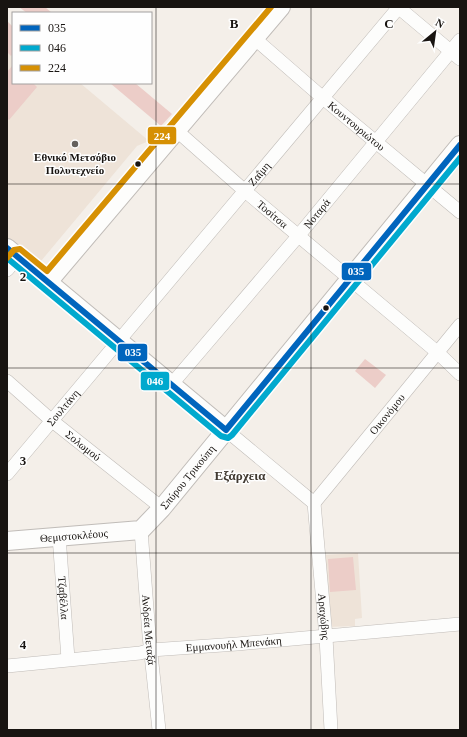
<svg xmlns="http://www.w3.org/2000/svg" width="467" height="737" viewBox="0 0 467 737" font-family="'Times New Roman',serif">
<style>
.built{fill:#eee3d8}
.green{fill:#eccdc8}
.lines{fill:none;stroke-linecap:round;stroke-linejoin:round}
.street-casing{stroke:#c0bcb8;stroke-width:14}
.secondary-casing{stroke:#c0bcb8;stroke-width:20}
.street{stroke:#fdfdfc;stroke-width:13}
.secondary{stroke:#fdfdfc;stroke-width:18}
.bus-1-casing{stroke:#fefefe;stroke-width:9}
.bus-2-casing{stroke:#fefefe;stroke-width:9}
.bus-3-casing{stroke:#fefefe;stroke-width:9}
.bus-1{stroke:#0065bd;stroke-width:6}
.bus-2{stroke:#00a9ce;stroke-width:6}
.bus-3{stroke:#d69003;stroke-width:6}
.grid{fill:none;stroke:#181411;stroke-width:1;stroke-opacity:0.55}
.poi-dot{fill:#65615d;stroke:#fefefe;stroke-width:1.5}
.bus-dot{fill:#181411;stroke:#fefefe;stroke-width:1.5}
.labels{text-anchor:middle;stroke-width:3;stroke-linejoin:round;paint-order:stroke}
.street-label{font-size:11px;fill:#181411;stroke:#fefefe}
.poi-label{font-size:11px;font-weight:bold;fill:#181411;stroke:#fefefe}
.quarter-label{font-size:13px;font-weight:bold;fill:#413a32;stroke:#fefefe}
.grid-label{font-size:13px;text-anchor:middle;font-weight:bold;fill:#181411;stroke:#fefefe;stroke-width:3;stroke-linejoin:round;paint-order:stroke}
.line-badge{stroke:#fefefe;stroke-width:1.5}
.badge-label{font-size:11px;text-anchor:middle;font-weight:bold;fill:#fff}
</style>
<rect width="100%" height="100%" fill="#f4efe9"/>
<g class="built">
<polygon points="7,21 13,27 13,83 80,83 149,141 137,146 36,267 7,242"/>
<polygon points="358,553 362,618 355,619 355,626 326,627 322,555"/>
</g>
<g class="green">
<polygon points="19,7 45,7 52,13 27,13"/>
<polygon points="7,21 13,27 13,53 11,56 7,52"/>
<polygon points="12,66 13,83 33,83 37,87 9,120 7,118 7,72"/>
<polygon points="110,83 135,83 172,114 161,126"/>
<polygon points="365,359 386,375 375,388 355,371"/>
<polygon points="353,557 356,590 330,592 328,559"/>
</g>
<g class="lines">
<defs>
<g id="street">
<polyline points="398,7 460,59"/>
<path id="s1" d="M254 38 323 98 460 212"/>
<path id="s2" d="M176 130 245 191 437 352 460 374"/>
<polyline points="7,270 18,257"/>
<path id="s3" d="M7 381 51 420 162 508"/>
<path id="s4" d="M171 385 299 235 460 40"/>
<polyline points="226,430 314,503"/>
<path id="s5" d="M7 474 399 7"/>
<path id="s6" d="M314 503 460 325"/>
<path id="s7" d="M314 503 326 637 331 730"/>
<path id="s8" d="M141 530 149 635 159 730"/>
<path id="s9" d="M59 536 68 659"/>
<path id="s10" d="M7 666 140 653 151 650 237 644 460 624"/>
</g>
<g id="secondary">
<polyline points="7,248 226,430"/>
<polyline points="48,282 281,7"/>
<path id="s11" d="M7 541 141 530 162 508 460 145"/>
</g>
</defs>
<use href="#street" class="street-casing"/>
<use href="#secondary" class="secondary-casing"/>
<use href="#street" class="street"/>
<use href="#secondary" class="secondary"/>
<defs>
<polyline id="bus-1" points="7,248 226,430 460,145"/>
<polyline id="bus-2" points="7,258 221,436 228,438 232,435 460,158"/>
<polyline id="bus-3" points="7,258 14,250 20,249 47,271 271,7"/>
</defs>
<use href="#bus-1" class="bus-1-casing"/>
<use href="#bus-2" class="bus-2-casing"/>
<use href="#bus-3" class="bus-3-casing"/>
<use href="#bus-1" class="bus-1"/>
<use href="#bus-2" class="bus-2"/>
<use href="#bus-3" class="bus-3"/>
</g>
<path class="grid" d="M156 7V730M311 7V730M7 184H460M7 368H460M7 553H460"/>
<circle class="poi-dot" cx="75" cy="144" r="4"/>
<g class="bus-dot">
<circle cx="138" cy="164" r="3.5"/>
<circle cx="326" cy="308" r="3.5"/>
</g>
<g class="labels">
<g class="street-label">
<text dy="4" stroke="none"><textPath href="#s1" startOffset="135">Κουντουριώτου</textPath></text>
<text dy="4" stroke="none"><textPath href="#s5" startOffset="392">Ζαΐμη</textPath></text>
<text dy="4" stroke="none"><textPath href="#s4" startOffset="225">Νοταρά</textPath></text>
<text dy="4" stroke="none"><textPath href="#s2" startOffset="128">Τοσίτσα</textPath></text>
<text dy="4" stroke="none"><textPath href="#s5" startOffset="87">Σουλτάνη</textPath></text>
<text dy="4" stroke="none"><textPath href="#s6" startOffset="115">Οικονόμου</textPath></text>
<text dy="4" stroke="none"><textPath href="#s3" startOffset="100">Σολωμού</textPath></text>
<text dy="4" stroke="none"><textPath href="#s11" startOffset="205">Σπύρου Τρικούπη</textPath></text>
<text dy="4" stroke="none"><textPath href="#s11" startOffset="67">Θεμιστοκλέους</textPath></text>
<text dy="4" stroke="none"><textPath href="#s9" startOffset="62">Τζαβέλλα</textPath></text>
<text dy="4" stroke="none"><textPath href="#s7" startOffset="114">Αραχώβης</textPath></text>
<text dy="4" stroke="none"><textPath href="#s8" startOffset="100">Ανδρέα Μεταξά</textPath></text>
<text dy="4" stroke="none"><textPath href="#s10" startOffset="228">Εμμανουήλ Μπενάκη</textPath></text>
</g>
<g class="poi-label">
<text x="75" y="161">Εθνικό Μετσόβιο<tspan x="75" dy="13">Πολυτεχνείο</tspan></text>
</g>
<g class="quarter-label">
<text x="240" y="480">Εξάρχεια</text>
</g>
</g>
<g class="grid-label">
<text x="234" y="28">B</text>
<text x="389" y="28">C</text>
<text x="23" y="281">2</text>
<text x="23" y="465">3</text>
<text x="23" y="649">4</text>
</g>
<g class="line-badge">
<rect x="147" y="126" width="30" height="19" rx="4" fill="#d69003"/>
<rect x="341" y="262" width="31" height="19" rx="4" fill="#0065bd"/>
<rect x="117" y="343" width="31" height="19" rx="4" fill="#0065bd"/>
<rect x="140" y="371" width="30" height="20" rx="4" fill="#00a9ce"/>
</g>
<g class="badge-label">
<text x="162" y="140">224</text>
<text x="356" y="275">035</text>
<text x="133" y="356">035</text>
<text x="155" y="385">046</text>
</g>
<rect width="467" height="737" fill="none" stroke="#181411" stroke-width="16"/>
<rect x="12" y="12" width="140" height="72" fill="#fefefe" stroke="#a2a09f"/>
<rect x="20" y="25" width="20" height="6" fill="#0065bd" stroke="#a2a09f"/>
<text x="48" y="32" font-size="12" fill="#181411">035</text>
<rect x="20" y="45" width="20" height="6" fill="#00a9ce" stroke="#a2a09f"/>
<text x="48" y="52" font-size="12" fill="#181411">046</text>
<rect x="20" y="65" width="20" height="6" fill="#d69003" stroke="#a2a09f"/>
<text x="48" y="72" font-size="12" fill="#181411">224</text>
<g transform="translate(435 32) rotate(29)" stroke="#fefefe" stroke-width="3" paint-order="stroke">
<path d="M0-3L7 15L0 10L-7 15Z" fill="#181411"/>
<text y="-6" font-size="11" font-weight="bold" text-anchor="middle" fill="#181411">N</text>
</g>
</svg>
